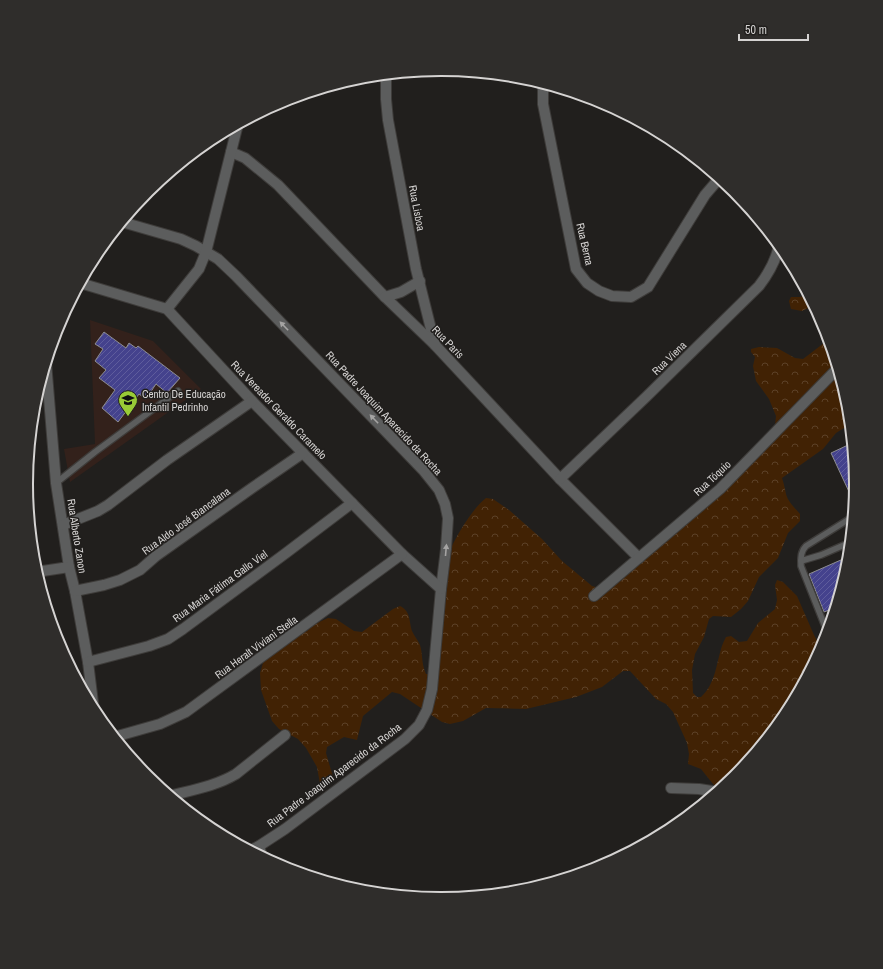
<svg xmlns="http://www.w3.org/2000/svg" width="883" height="969" viewBox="0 0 883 969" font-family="'Archivo Narrow',sans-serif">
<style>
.education{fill:#33211b}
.forest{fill:url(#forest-crowns)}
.building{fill:url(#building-hatch);stroke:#8d8d90}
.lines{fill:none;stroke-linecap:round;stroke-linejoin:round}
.lane-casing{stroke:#3e3c3a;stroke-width:8}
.street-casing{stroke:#3e3c3a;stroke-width:12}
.lane{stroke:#5c5d5d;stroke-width:5.5}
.street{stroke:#5c5d5d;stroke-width:10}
.oneway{fill:#a5a4a3}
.labels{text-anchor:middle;stroke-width:3;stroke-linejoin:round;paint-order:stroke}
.street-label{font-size:11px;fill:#d5d3d2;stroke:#211f1d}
.poi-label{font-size:11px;fill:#d5d3d2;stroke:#211f1d;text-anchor:start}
.rim{fill:none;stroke:#d5d3d2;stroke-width:2}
</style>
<defs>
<pattern id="forest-crowns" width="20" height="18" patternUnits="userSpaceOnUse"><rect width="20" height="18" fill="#412204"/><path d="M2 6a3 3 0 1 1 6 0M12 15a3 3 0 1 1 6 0" fill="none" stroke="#5c4128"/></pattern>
<pattern id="building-hatch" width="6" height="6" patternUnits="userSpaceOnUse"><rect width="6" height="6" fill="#44428d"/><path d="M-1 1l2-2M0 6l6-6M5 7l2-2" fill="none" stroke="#5e5c9c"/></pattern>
</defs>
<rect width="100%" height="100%" fill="#211f1d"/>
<polygon class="education" points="90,320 153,341 201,389 70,482 64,449 95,444"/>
<g class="forest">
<path d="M807 292 814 305 802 311 791 309 789 301 791 297C798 297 804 298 807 292Z"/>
<path d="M828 340H830L849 404 852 429 844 428 836 433 823 449 782 478C784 484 785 489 786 494 788 502 795 508 800 514V521L788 533 778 558 759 577 748 601 741 609 731 617 713 616 709 619 704 637 695 654 692 670 693 693 697 697H701C715 684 716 666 721 649 722 645 724 641 726 637L731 636 739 642 747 641 758 623 775 609 777 600 775 585 777 580 783 582 797 596 814 635 822 650 787 716 735 778 720 790 713 784 701 769 688 764 689 754 687 743 673 712 666 704 656 699 630 671H623L602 687 576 697 526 709 486 708 463 721 450 724 442 722 400 694 392 692 363 716 357 740 344 737 327 747 326 753 333 777 330 783 324 787 320 784 317 767 306 748 298 739 279 729 272 721 261 690 260 673 263 663 272 652 284 643 307 631 315 624 328 618 336 619 354 631 362 632 393 609 400 606C411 611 409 622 412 631 414 636 418 640 420 645 423 654 421 663 426 674H429L451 548C458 533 473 508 486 498L493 499 509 510 542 539 562 561 592 586 599 588 735 476 775 425 776 416 769 399 756 381 753 366 755 357 751 352V349L759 347 777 348 795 358 803 359Z"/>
</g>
<g class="building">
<polygon points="104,332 126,348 129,343 136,348 138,346 180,378 167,393 156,384 146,399 139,394 118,422 102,408 115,390 99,378 106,370 95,361 103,349 95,344"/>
<polygon points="848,445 854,459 857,485 856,493 851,496 831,453"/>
<polygon points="850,556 849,566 837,607 824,612 809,574"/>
</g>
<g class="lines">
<defs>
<g id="lane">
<polyline points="56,483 95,452 178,391"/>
<polyline points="801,561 821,555 851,542"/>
<path d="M828 634 801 566C801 559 800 552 806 546L854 516"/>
</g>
<g id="street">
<polyline points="386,74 386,99 388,120 416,269 435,345"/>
<polyline points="543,83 543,104 576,269 587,283 599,291 612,296 631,297 648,287 705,195 717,181 721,179"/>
<polyline points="231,152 245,158 278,185 385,297 435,345 560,479 639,558"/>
<polyline points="122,222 181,239 196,246 218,259 236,276 423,470 439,490 445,504 448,518 446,549 441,589 432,689 427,710 419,725 405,739 285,829 259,846 249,851"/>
<polyline points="80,283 167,309 179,322 252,401 402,554 441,589"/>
<polyline points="385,297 401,292 420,281"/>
<polyline points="167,309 199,269 206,252 238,124"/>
<polyline points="46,362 56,483 69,567 75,591 88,662 94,711"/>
<path d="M560 479 646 397 759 286C769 273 776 261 779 245"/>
<polyline points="63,525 98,511 108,505 167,460 252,401"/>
<polyline points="36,572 69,567"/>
<polyline points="75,591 104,585 120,580 140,570 156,556 252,488 303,453"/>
<polyline points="594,596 720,489 838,368"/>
<polyline points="88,662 149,646 168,639 183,629 286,553 352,503"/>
<polyline points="114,737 160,724 186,712 402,554"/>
<polyline points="671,788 699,789 718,792"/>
<path d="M169 796C192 790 216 786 236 774L285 735"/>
<polyline points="259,846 262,857"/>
</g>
</defs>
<use href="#lane" class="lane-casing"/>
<use href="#street" class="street-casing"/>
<use href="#lane" class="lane"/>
<use href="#street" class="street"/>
</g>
<defs><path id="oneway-solid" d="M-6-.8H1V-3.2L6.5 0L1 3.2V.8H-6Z"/></defs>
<g class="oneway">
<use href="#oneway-solid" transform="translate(284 326) rotate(-134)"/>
<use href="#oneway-solid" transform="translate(374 419) rotate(-134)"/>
<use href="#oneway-solid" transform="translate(446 550) rotate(-85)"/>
</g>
<defs>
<symbol id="school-pin" viewBox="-11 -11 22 30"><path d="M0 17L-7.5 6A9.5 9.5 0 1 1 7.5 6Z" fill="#99cb36" stroke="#211f1d"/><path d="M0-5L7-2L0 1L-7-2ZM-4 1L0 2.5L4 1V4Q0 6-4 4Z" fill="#111"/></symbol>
</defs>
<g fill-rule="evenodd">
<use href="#school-pin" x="117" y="389" width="22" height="30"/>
</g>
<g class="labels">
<g class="street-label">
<text transform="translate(417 208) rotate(79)" y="4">Rua Lisboa</text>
<text transform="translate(585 244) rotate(77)" y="4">Rua Berna</text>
<text transform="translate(448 342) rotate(46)" y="4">Rua Paris</text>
<text transform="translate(669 358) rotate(-44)" y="4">Rua Viena</text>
<text transform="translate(279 410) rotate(46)" y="4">Rua Vereador Geraldo Caramelo</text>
<text transform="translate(384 413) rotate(47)" y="4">Rua Padre Joaquim Aparecido da Rocha</text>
<text transform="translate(712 478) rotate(-43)" y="4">Rua Tóquio</text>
<text transform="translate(186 521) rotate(-36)" y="4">Rua Aldo José Biancalana</text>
<text transform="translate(77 536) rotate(81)" y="4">Rua Alberto Zanon</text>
<text transform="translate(220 586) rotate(-36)" y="4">Rua Maria Fátima Gallo Viel</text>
<text transform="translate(256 647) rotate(-36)" y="4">Rua Heralt Viviani Stella</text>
<text transform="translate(334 775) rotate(-37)" y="4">Rua Padre Joaquim Aparecido da Rocha</text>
</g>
<g class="poi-label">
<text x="142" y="398">Centro De Educação<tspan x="142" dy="13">Infantil Pedrinho</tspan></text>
</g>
</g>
<path d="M0 0H883V969H0ZM33 484a408 408 0 1 1 816 0a408 408 0 1 1-816 0Z" fill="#2f2d2b" fill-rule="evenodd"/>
<path class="rim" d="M33 484a408 408 0 1 1 816 0a408 408 0 1 1-816 0Z"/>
<path d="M739 34v6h69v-6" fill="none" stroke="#d5d3d2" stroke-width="2"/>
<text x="745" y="34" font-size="12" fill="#d5d3d2" stroke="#211f1d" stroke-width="3" paint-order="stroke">50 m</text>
</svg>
